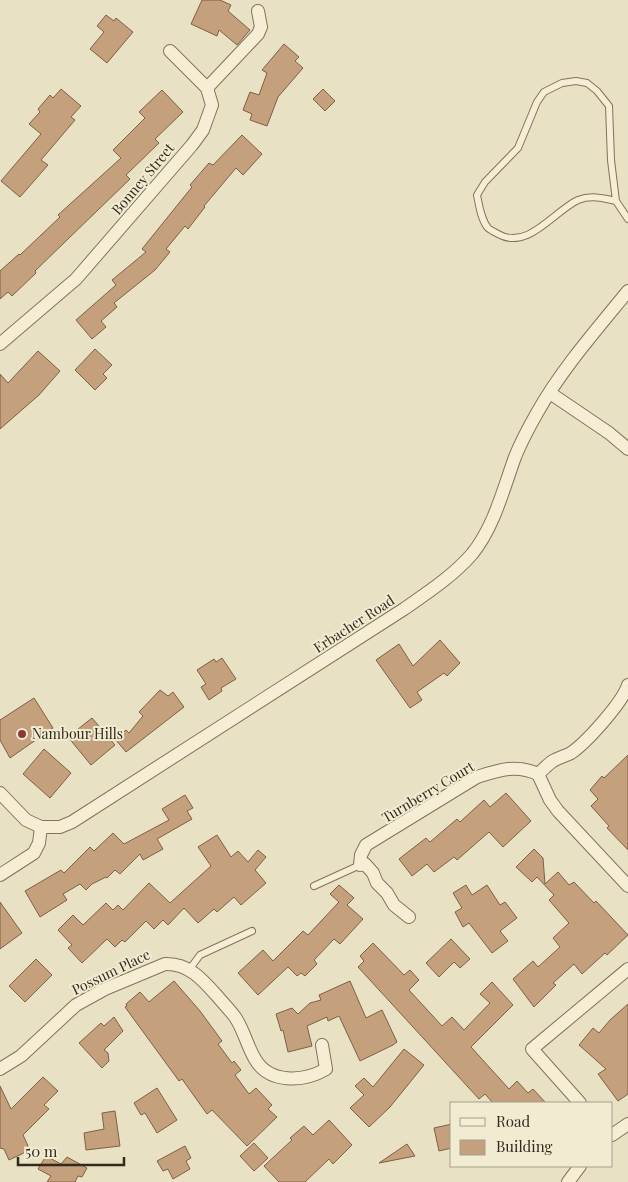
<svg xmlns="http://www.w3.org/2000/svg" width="628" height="1182" viewBox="0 0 628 1182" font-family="'Playfair Display',serif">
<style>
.building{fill:#c4a17c;stroke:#7e6044}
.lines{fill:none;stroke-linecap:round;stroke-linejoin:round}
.service-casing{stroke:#82735c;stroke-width:8}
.minor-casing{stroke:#82735c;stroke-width:14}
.service{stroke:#f5eed5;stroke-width:6}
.minor{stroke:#f5eed5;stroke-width:12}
.poi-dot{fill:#8b3932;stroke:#f1ebd2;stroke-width:2}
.labels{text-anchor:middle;stroke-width:4;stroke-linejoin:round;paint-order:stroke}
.street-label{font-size:14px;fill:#332a1e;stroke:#f1ebd2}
.poi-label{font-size:14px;fill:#332a1e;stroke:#f1ebd2;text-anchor:start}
</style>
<rect width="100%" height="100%" fill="#e9e1c3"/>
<g class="building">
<polygon points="202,0 220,0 231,5 228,11 250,30 237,45 219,30 217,36 191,24"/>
<polygon points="106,15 114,21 116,18 133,32 107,63 90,49 104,32 97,26"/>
<polygon points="284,44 299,57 295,61 303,68 278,97 267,126 250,120 252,114 243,110 250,92 259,95 267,73 262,70"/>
<polygon points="61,89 81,106 71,117 75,120 41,160 48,165 20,197 1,181 41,134 29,124 40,112 38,109 50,95 53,98"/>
<polygon points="323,89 335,101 325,111 313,99"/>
<polygon points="162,90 183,112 155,139 159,143 126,175 130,179 35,271 36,273 12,296 8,292 0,299 0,271 19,254 20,255 60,217 58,215 121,158 113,150 145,118 139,112"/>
<polygon points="242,135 262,154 243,175 236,168 204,206 205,207 188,229 185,226 166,249 170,252 155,270 114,303 117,307 101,321 106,327 92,339 76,320 116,285 112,280 146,252 142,249 192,187 190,185 209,163 213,165"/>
<polygon points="95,349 112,365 103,374 107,378 95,390 75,370"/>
<polygon points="38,351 60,371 39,395 0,429 0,374 8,383"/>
<polygon points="440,640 460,663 447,676 444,673 417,692 422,700 410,708 376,660 399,644 413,666"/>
<polygon points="222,658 236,679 221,688 222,691 209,700 201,687 206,684 197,670 214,659 216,662"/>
<polygon points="160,690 168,696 173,692 184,707 126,752 115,739 126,730 129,733 143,716 139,712"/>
<polygon points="34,698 53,728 10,758 0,740 0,720"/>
<polygon points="92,718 115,745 91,765 68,737"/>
<polygon points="44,749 71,773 50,798 23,774"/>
<polygon points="628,755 628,850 607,828 609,826 591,806 598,799 590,790 602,776 604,778"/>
<polygon points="506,793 531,821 503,847 489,832 457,860 454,857 434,872 427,864 412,876 399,859 426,838 430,842 457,819 460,822 484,800 490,807"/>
<polygon points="185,795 193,808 187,811 192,819 157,839 163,849 143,860 140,854 120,874 115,870 107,878 106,877 92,884 86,890 80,884 63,894 67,900 40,917 25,891 61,870 64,873 90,847 94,851 113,833 124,844 169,820 162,809"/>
<polygon points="217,835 231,857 238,851 248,862 258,850 266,857 255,870 266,883 241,905 234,897 217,912 214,909 198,923 184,908 168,925 163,920 154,929 146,921 125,942 122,940 115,947 107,939 82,963 68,948 72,945 58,930 73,915 83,925 106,903 113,910 118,905 123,910 149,883 170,903 211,866 198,847"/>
<polygon points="534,849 543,858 545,884 558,872 569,885 574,882 594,903 596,901 628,935 607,955 605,953 582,974 574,964 553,983 556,985 534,1007 513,979 533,961 538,967 560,947 553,938 569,923 549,900 554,895 537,877 532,882 516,867"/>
<polygon points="339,885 354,898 347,905 363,919 340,944 334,939 314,960 317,964 305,976 301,973 297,976 288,967 258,995 238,973 263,950 273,961 303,931 308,935 339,902 330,894"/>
<polygon points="466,885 472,895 487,885 500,905 505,902 517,918 500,931 508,941 492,953 469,923 463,927 455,912 462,908 453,893"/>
<polygon points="0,902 22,933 0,949"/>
<polygon points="451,939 470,959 460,968 454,962 439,977 426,963"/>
<polygon points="373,943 404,975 410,970 419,980 409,990 442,1026 452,1017 464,1030 490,1003 480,994 492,982 513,1005 471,1047 509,1089 517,1081 528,1093 533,1089 546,1103 493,1103 485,1094 479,1099 358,967 364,961 360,956"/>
<polygon points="36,959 52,975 25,1002 9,986"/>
<polygon points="174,981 200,1011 222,1041 218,1044 232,1063 234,1061 241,1070 235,1075 249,1094 256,1088 272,1105 268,1109 277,1117 247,1146 212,1110 207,1114 182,1079 179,1081 125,1007 127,1006 126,1004 140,992 149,1002"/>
<polygon points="350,981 366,1018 382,1010 397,1042 393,1045 360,1061 339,1016 328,1021 327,1017 307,1026 312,1046 288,1052 283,1030 281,1031 276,1014 292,1008 298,1014 310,1003 321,1000 319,995"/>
<polygon points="628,1004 628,1094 618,1101 598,1074 606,1069 579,1045 593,1028 599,1033 610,1020"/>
<polygon points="114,1017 123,1031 104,1050 108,1053 109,1061 102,1068 79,1043 101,1023 104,1026"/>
<polygon points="404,1049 424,1065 390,1107 369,1127 350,1108 364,1095 355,1086 364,1078 373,1087"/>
<polygon points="43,1077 58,1091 44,1105 49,1109 23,1135 30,1150 9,1160 4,1149 0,1148 0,1086 11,1109"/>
<polygon points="157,1088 177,1120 157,1133 145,1113 141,1115 134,1103"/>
<polygon points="115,1111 120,1146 86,1150 84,1133 104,1129 102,1113"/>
<polygon points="329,1120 352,1145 333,1164 329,1159 305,1182 279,1182 264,1166 292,1140 290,1138 304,1126 313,1135"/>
<polygon points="452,1124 452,1148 439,1151 434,1128"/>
<polygon points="254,1143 268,1158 254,1171 240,1156"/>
<polygon points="407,1144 415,1156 379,1163"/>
<polygon points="185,1146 191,1158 186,1161 190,1169 173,1179 168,1169 163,1171 157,1161"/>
<polygon points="46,1156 61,1164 67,1157 87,1168 82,1177 78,1176 75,1182 47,1182 51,1176 38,1169"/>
</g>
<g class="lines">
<defs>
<g id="service">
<path d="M616 201C603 198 591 195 578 200 554 211 528 251 498 234 495 232 490 230 488 228 481 220 479 205 477 195L485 182 518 148 537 102 544 92 562 83 576 81 587 83 597 91 609 106 611 160 616 201 628 219"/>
<polyline points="314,886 360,865"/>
<polyline points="189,970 200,955 252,931"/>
</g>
<g id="minor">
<polyline points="207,88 258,34 261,27 258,11"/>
<polyline points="0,344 76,279 192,145 203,130 212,105 207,88 170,51"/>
<polyline points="550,393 609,433 628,449"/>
<polyline points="538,774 550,800 558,811 628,886"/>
<polyline points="0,793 26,820 41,827"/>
<path d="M0 875 34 853 39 843 41 827H60L72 822 404 609C427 593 453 576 472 554 494 527 503 490 515 457 521 442 529 427 537 413 561 370 597 329 628 291"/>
<path d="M409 917 394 905 387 893 377 883 373 873 365 864 360 865 361 855 366 845 477 777C499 770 516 764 538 774 543 770 548 764 553 761 558 758 565 756 571 753 586 743 623 702 628 685"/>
<path d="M0 1069 21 1056 76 1005 105 989 165 964C189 963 203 980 218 997 223 1003 230 1010 235 1017 244 1030 247 1046 255 1059 269 1084 304 1082 326 1069L322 1045"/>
<polyline points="580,1103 532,1049 628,969"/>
<polyline points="612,1135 628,1124"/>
<polyline points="568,1182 580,1166"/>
</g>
</defs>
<use href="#service" class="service-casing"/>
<use href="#minor" class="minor-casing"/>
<use href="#service" class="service"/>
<use href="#minor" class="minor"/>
</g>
<circle class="poi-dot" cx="22" cy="734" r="5"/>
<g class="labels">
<g class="street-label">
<text transform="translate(143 179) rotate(-50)" y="5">Bonney Street</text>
<text transform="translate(354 624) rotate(-33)" y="5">Erbacher Road</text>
<text transform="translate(428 792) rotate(-31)" y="5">Turnberry Court</text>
<text transform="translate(111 972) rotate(-26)" y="5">Possum Place</text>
</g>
<g class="poi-label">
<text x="32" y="739">Nambour Hills</text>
</g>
</g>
<rect x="450" y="1102" width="162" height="65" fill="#f1ebd2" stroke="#a59e8a"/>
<rect x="460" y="1118" width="25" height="8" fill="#f5eed5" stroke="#a59e8a"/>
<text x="496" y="1127" font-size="15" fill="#332a1e">Road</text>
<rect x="460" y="1140" width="25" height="15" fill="#c4a17c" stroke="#a59e8a"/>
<text x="496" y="1152" font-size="15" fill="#332a1e">Building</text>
<path d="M18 1157v8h106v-8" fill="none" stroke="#332a1e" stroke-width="2.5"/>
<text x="25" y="1157" font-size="15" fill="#332a1e" stroke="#f1ebd2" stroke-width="4" paint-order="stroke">50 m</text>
</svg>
